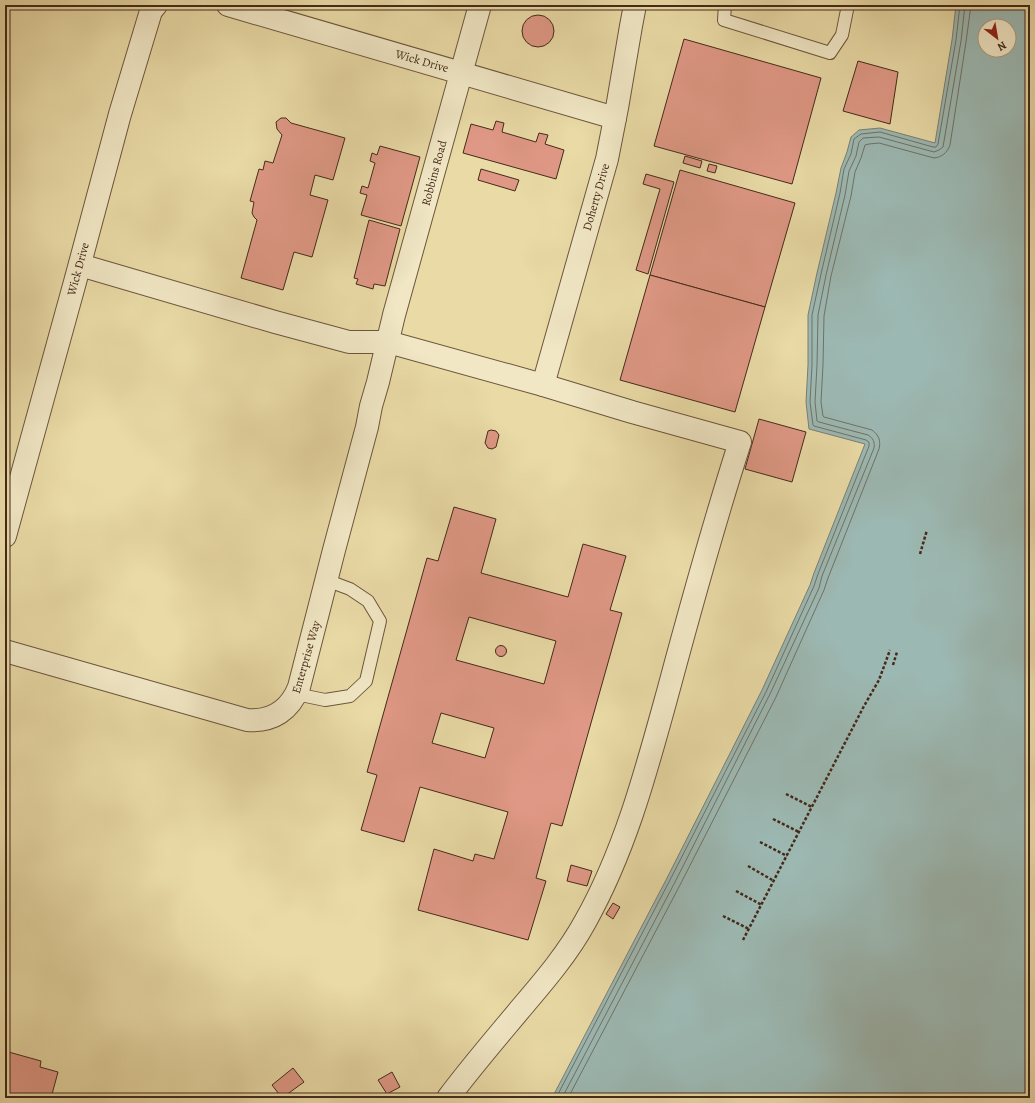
<svg xmlns="http://www.w3.org/2000/svg" width="1035" height="1103" viewBox="0 0 1035 1103" font-family="Alegreya,serif">
<style>
.water{fill:#9cb8b2;stroke:#797f75;fill-rule:evenodd}
.lines{fill:none;stroke-linecap:round;stroke-linejoin:round}
.shore{stroke:#707166;stroke-width:1}
.building{fill:#df9885;stroke:#442a1a;fill-rule:evenodd}
.service-casing{stroke:#6d563d;stroke-width:14}
.minor-casing{stroke:#6d563d;stroke-width:24}
.path{stroke:#442a1a;stroke-width:2.5;stroke-dasharray:3 2;stroke-linecap:butt}
.service{stroke:#f1e7c5;stroke-width:12}
.minor{stroke:#f1e7c5;stroke-width:22}
.labels{text-anchor:middle;stroke-width:3.5;stroke-linejoin:round;paint-order:stroke}
.street-label{font-size:12px;fill:#442a1a;stroke:#f1e7c5}
</style>
<rect width="100%" height="100%" fill="#e9daa6"/>
<filter id="stains"><feTurbulence type="fractalNoise" baseFrequency=".005" numOctaves="4"/><feColorMatrix values="0 0 0 0 .2 0 0 0 0 .09 0 0 0 0 .02 0 0 0 .5 -.17"/></filter>
<radialGradient id="worn" r=".72"><stop offset=".6" stop-color="#630" stop-opacity="0"/><stop offset="1" stop-color="#630" stop-opacity=".3"/></radialGradient>
<path class="water" d="M956 5H1030V1098H552L667 878 762 690 810 585 814 573 865 444 809 429 806 402 808 365V315L817 273 836 193 841 168 847 152 851 137 859 130 880 128 935 143 952 40ZM985 26H1009V50H985Z"/>
<g class="lines">
<g class="shore">
<polyline points="556,1098 670,880 766,692 814,586 818,574 869,446 869,442 866,440 814,426 813,425 810,402 812,365 812,315 821,274 840,193 844,169 851,154 854,139 861,134 880,132 933,147 936,147 938,144 956,40 960,5"/>
<path d="M562 1098 675 882 770 694 819 588 822 576 874 448C875 442 873 438 868 435L819 422 817 421 815 402 817 365 818 315 826 275 845 195 849 171 856 156 859 142 863 138 879 137 934 152 939 150 943 147 961 41 965 5"/>
<path d="M568 1098 680 885 776 697 824 590 828 578 879 449C881 441 879 435 872 430L824 417 823 416 821 402 823 365 824 316 831 276 851 196 855 172 861 158 865 145 869 144 879 143 934 158C942 157 947 153 950 145L966 42 971 5"/>
</g>
</g>
<g class="building">
<circle cx="538" cy="31" r="16"/>
<polygon points="684,39 821,78 792,184 654,146"/>
<polygon points="858,61 898,72 890,124 843,111"/>
<polygon points="281,118 286,118 291,123 345,138 333,180 315,175 310,195 328,200 312,257 294,252 283,290 241,278 257,220 254,217 252,213 254,202 250,201 259,169 263,170 265,161 273,163 282,135 277,129 276,122"/>
<polygon points="496,121 504,123 502,132 536,142 539,133 548,135 545,144 564,150 556,179 463,153 471,124 493,130"/>
<polygon points="380,146 420,157 401,226 361,215 367,195 360,193 362,186 368,188 375,163 370,161 372,153 377,155"/>
<polygon points="685,156 702,161 700,168 683,163"/>
<polygon points="709,164 717,166 715,173 707,171"/>
<polygon points="481,169 519,180 515,191 478,180"/>
<polygon points="680,170 795,203 765,307 650,275"/>
<polygon points="646,174 674,182 648,274 636,270 660,189 643,184"/>
<polygon points="369,220 400,229 385,286 374,284 373,289 356,284 358,279 354,278"/>
<polygon points="650,275 765,307 735,412 620,380"/>
<polygon points="759,419 806,432 792,482 745,469"/>
<polygon points="491,430 496,431 499,435 496,447 492,449 488,448 485,443 488,431"/>
<path d="M454 507 496 519 481 573 568 597 583 544 626 556 610 610 622 613 562 826 551 823 536 878 546 881 528 940 418 910 434 849 473 861 475 854 494 859 508 812 420 787 404 842 361 830 377 775 367 772 427 558 438 561ZM469 617 556 641 544 684 456 660ZM441 713 494 728 485 758 432 743Z"/>
<circle cx="501" cy="651" r="5.5"/>
<polygon points="571,865 592,871 587,886 567,881"/>
<polygon points="613,903 620,907 613,919 606,914"/>
<polygon points="5,1051 41,1061 40,1067 58,1072 51,1098 5,1098"/>
<polygon points="293,1068 304,1082 282,1098 272,1085"/>
<polygon points="392,1072 400,1087 387,1094 378,1080"/>
</g>
<g class="lines">
<defs>
<g id="service">
<polyline points="725,5 724,20 830,53 842,35 848,5"/>
<polyline points="296,694 325,700 350,696 366,681 380,621 368,601 350,589 326,580"/>
</g>
<g id="minor">
<polyline points="228,5 615,118"/>
<path d="M80 265 275 322 349 342H388L543 385 632 412 740 442C714 523 691 606 669 688 647 768 626 849 585 922 568 953 545 980 522 1007 497 1037 471 1067 448 1098"/>
<polyline points="543,385 607,159 617,108 631,26 635,5"/>
<polyline points="5,536 75,282 120,114 151,11 156,5"/>
<path d="M5 651 247 720C273 722 290 710 299 687L334 550 367 427 371 406 378 382 394 315 480 5"/>
</g>
</defs>
<use href="#service" class="service-casing"/>
<use href="#minor" class="minor-casing"/>
<g class="path">
<polyline points="920,554 927,530"/>
<polyline points="893,665 897,652"/>
<polyline points="786,794 812,807"/>
<polyline points="773,819 799,832"/>
<polyline points="760,842 787,856"/>
<polyline points="748,866 774,881"/>
<polyline points="736,891 762,905"/>
<polyline points="723,916 749,929"/>
<polyline points="743,940 864,706 879,680 890,650"/>
</g>
<use href="#service" class="service"/>
<use href="#minor" class="minor"/>
</g>
<g class="labels">
<g class="street-label">
<text transform="translate(422 61) rotate(16)" y="4">Wick Drive</text>
<text transform="translate(434 173) rotate(-75)" y="4">Robbins Road</text>
<text transform="translate(596 197) rotate(-74)" y="4">Doherty Drive</text>
<text transform="translate(78 269) rotate(-75)" y="4">Wick Drive</text>
<text transform="translate(306 657) rotate(-74)" y="4">Enterprise Way</text>
</g>
</g>
<rect width="1035" height="1103" fill="none" stroke="#e9daa6" stroke-width="20"/>
<rect x="6" y="6" width="1023" height="1091" fill="none" stroke="#442a1a" stroke-width="2"/>
<rect x="10" y="10" width="1015" height="1083" fill="none" stroke="#442a1a"/>
<g transform="translate(997 38) rotate(149)"><circle r="19" fill="#f1e7c5" stroke="#ac9b81"/>
<path d="M0-3L7 15L0 10L-7 15Z" fill="#8f2418"/>
<text y="-6" font-size="11" font-weight="bold" text-anchor="middle" fill="#442a1a">N</text>
</g>
<rect width="100%" height="100%" filter="url(#stains)"/>
<rect width="100%" height="100%" fill="url(#worn)"/>
</svg>
